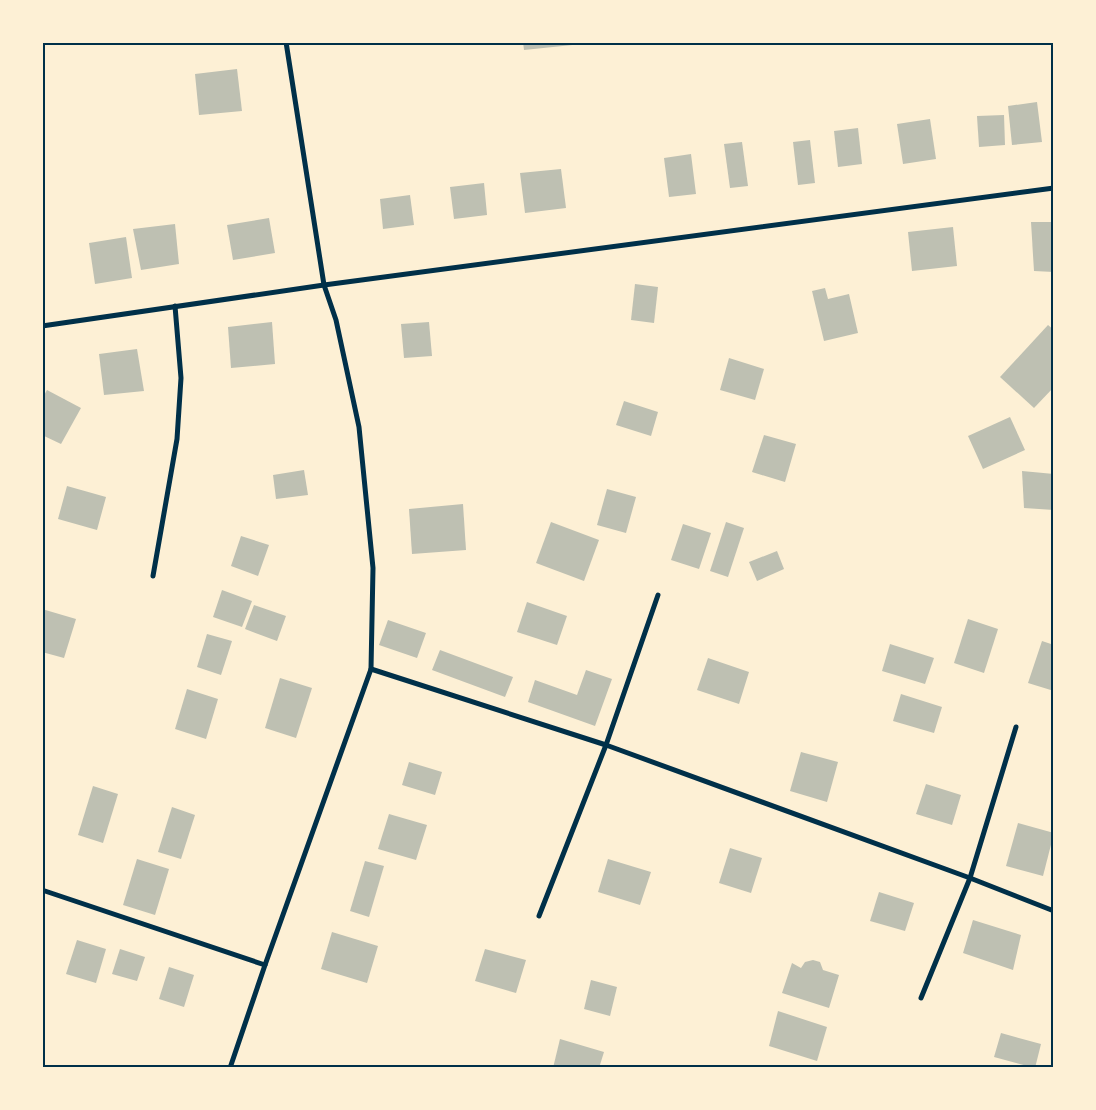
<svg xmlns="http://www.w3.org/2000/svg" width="1096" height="1110" viewBox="0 0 1096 1110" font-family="Barlow,sans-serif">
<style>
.building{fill:#bec0b2}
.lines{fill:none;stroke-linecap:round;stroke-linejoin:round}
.minor{stroke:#003049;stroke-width:5}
.neatline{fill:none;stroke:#003049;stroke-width:2}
</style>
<rect width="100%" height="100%" fill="#fdf0d5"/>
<g class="building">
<polygon points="523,42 582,42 582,44 524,50"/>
<polygon points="237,69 242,111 199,115 195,74"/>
<polygon points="1037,102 1042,142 1012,145 1008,106"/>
<polygon points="1004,115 1005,145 979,147 977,116"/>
<polygon points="930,119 936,159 903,164 897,124"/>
<polygon points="858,128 862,164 838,167 834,131"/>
<polygon points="810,140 815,183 798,185 793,142"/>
<polygon points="742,142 748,186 730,188 724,144"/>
<polygon points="691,154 696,194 669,197 664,158"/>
<polygon points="561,169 566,208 525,213 520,173"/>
<polygon points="484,183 487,215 454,219 450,187"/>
<polygon points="410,195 414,225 383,229 380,199"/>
<polygon points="269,218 275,253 233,260 227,225"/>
<polygon points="1031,222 1054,222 1054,272 1034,271"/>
<polygon points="175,224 179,264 141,270 133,229"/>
<polygon points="953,227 957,266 912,271 908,232"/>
<polygon points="126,237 132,278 95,284 89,243"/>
<polygon points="635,284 658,287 654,323 631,320"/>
<polygon points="825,288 828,299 849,294 858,333 824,341 812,291"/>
<polygon points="272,322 275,364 231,368 228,327"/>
<polygon points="429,322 432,356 404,358 401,324"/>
<polygon points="1048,325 1054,330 1054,387 1034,408 1000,377"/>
<polygon points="137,349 144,391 104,395 99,354"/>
<polygon points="729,358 764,369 755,400 720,390"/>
<polygon points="47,390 81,408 61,444 42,435 42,399"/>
<polygon points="624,401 658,412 651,436 616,425"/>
<polygon points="1010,417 1025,450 983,469 968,436"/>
<polygon points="764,435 796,444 785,482 752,472"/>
<polygon points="304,470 308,495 276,499 273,475"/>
<polygon points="1022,471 1054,474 1054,510 1024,508"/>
<polygon points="67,486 106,497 97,530 58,519"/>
<polygon points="607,489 636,497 626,533 597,525"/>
<polygon points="463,504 466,550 412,554 409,509"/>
<polygon points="551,522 599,540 584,581 536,563"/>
<polygon points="726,522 744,528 728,577 710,571"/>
<polygon points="683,524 711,533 699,569 671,560"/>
<polygon points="241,536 269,545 258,576 231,566"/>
<polygon points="777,551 784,569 757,581 749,562"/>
<polygon points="222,590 252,601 242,627 213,617"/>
<polygon points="527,602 567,616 557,645 517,632"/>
<polygon points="254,605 286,616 277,641 245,629"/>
<polygon points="42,609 76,619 64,658 42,652"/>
<polygon points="968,619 998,629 984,673 954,663"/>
<polygon points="388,620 426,633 417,658 379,645"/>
<polygon points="207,634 232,641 221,675 197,667"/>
<polygon points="1042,641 1054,645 1054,691 1028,683"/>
<polygon points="890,644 934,658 925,684 882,671"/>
<polygon points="440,650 513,677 505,697 432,670"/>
<polygon points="708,658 749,672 739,704 697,690"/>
<polygon points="586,670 612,679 595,726 528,702 535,680 577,695"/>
<polygon points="280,678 312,688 296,738 265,728"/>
<polygon points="187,689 218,699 206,739 175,729"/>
<polygon points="901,694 942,707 934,733 893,721"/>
<polygon points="801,752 838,762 827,802 790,791"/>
<polygon points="409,762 442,772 435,795 402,785"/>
<polygon points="926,784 961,795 952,825 916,814"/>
<polygon points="93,786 118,794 103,843 78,835"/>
<polygon points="172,807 195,815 181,859 158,852"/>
<polygon points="389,814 427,825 416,860 378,849"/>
<polygon points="1018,823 1054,833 1043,876 1006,866"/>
<polygon points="730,848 762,858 751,893 719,883"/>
<polygon points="137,859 169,869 155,915 123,905"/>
<polygon points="608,859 651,872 640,905 598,892"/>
<polygon points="365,861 384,866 369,917 350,911"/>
<polygon points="879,892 914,903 905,931 870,921"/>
<polygon points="973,920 1021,935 1013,970 963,953"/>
<polygon points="332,932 378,946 367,983 321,969"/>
<polygon points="77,940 106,949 96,983 66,974"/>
<polygon points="120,949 145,957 137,981 112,974"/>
<polygon points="485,949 526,960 516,993 475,981"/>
<polygon points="813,960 820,962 823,970 839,975 829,1008 782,993 792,963 801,968 805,962"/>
<polygon points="169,967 194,975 184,1007 159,999"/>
<polygon points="591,980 617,987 610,1016 584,1009"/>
<polygon points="778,1011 827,1027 817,1061 769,1046"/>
<polygon points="1001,1033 1041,1044 1035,1068 994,1057"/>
<polygon points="560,1039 604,1052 599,1068 553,1068"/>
</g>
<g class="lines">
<g class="minor">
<polyline points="42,326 324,285 1054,188"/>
<polyline points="153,576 177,439 181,378 175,306"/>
<polyline points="371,669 606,745 970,878 1054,911"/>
<polyline points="42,890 265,965"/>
<polyline points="539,916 606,745 658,595"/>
<polyline points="921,998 970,878 1016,727"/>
<polyline points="230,1068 265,965 371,669 373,568 359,427 336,320 324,285 286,42"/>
</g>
</g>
<rect width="1096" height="1110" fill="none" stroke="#fdf0d5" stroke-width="88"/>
<rect x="44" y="44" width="1008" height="1022" class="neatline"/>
</svg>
